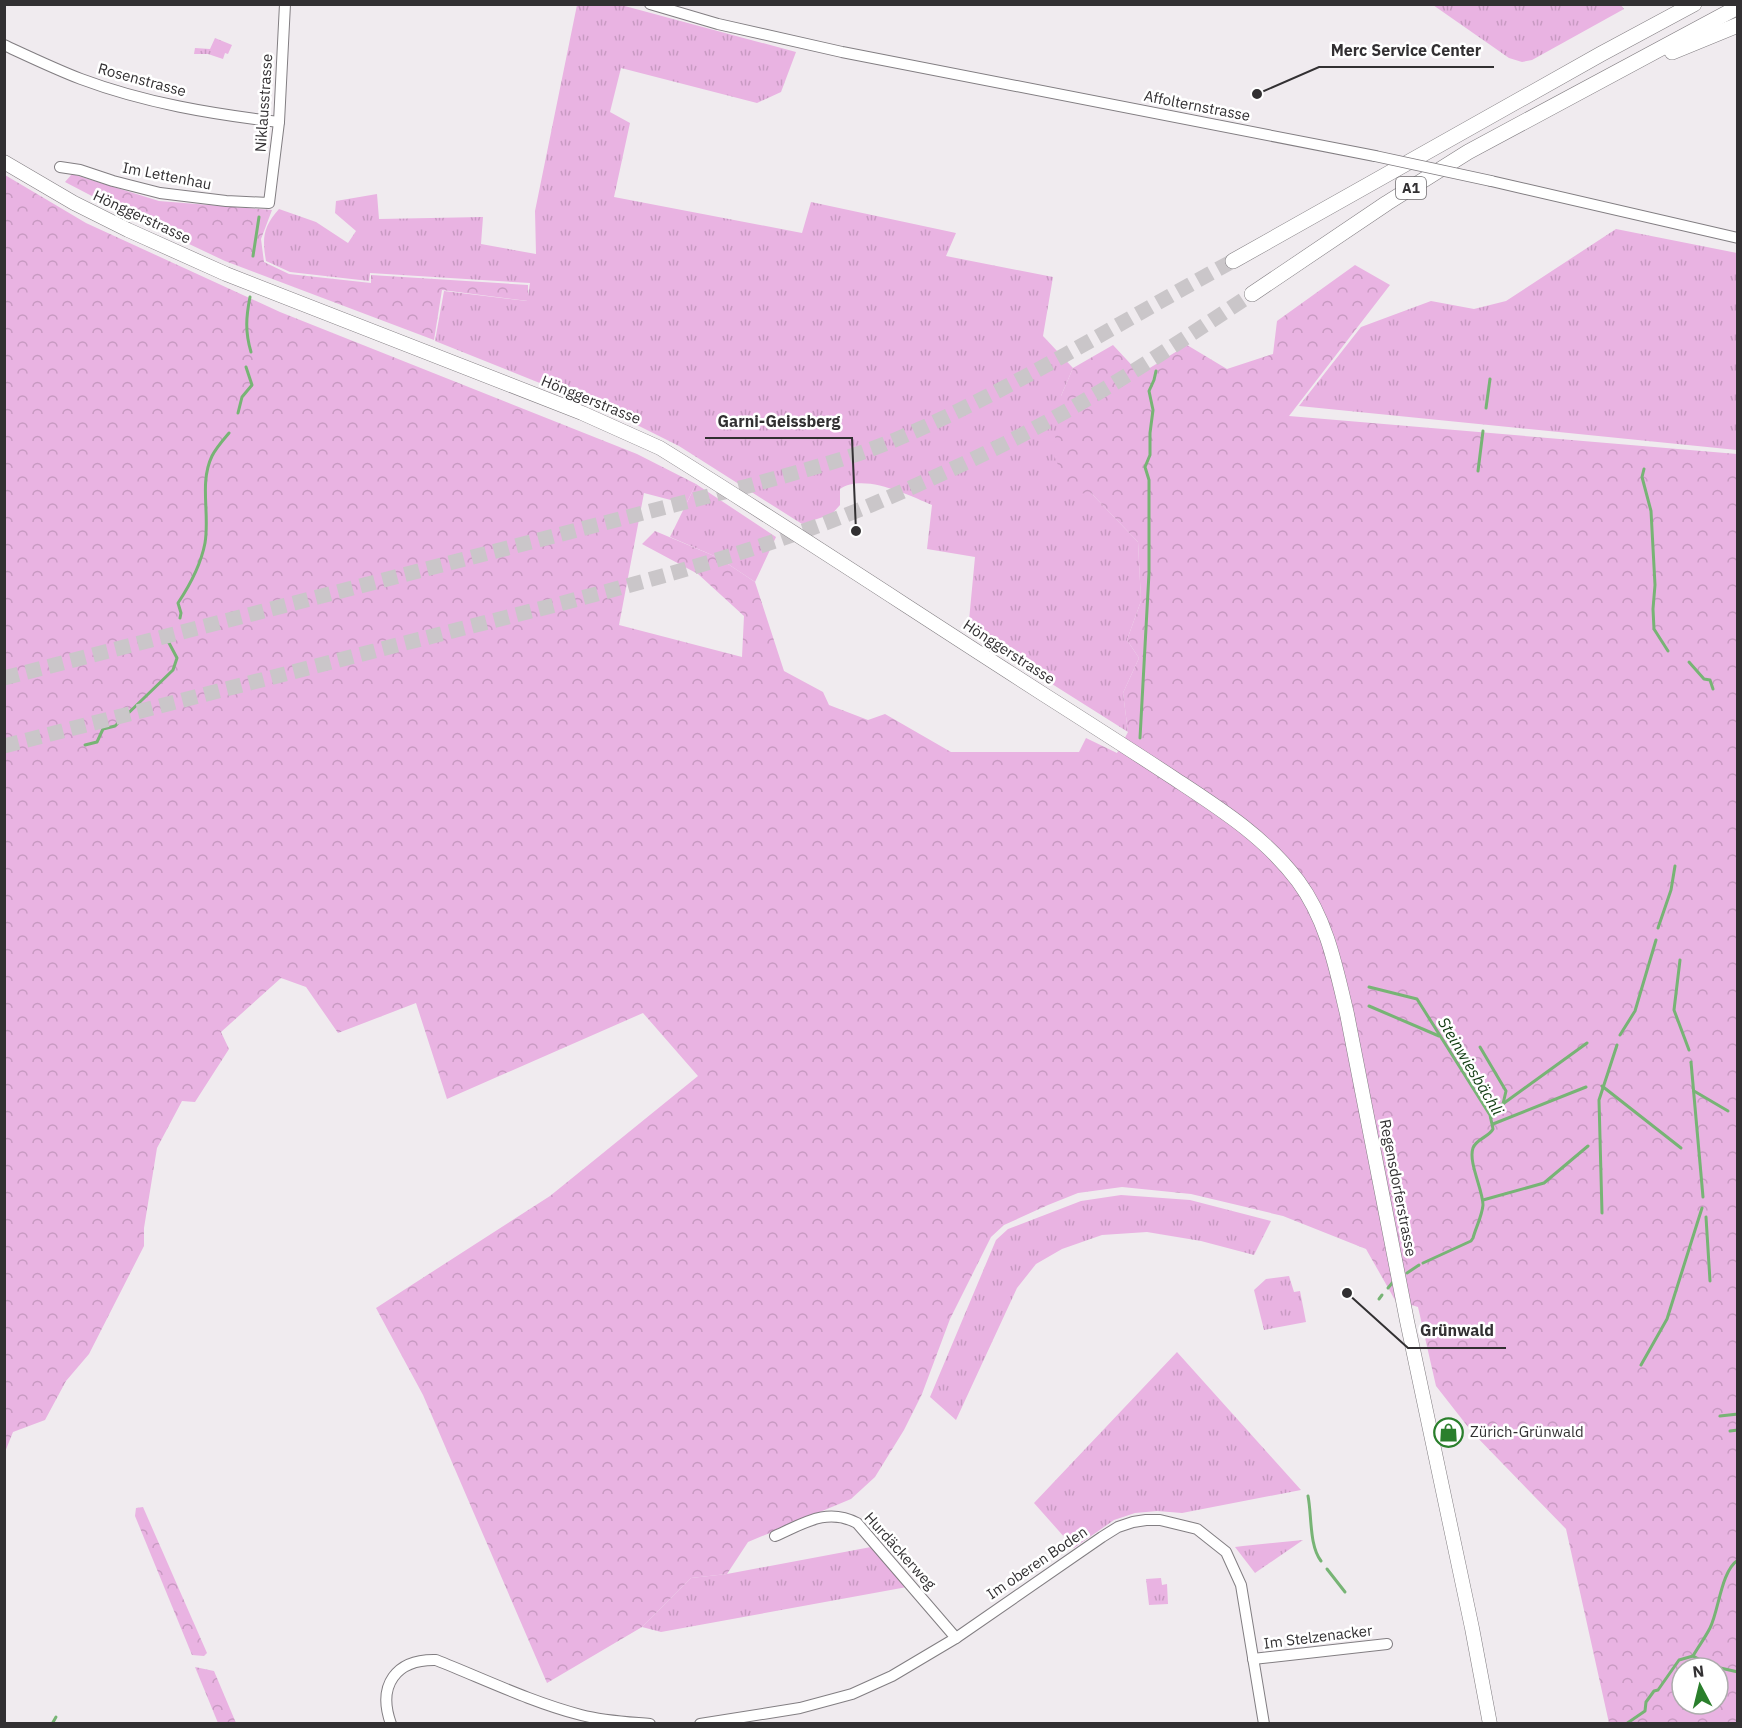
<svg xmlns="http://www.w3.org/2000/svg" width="1742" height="1728" viewBox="0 0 1742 1728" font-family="'IBM Plex Sans',sans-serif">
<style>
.grass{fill:url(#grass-tufts)}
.forest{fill:url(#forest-crowns);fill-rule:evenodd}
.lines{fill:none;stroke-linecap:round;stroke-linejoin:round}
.stream{stroke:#77b475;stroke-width:3}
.highway-tunnel{stroke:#cac6c9;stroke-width:15;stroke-dasharray:15 8;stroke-linecap:butt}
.minor-casing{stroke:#827e82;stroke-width:12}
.major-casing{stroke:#827e82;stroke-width:15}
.highway-casing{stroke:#827e82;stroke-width:16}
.minor{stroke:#fff;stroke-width:10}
.major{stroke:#fff;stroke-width:14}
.highway{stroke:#fff;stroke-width:15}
.minor-bridge-casing{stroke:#827e82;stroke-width:12;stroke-linecap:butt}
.minor-bridge{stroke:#fff;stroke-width:10}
.labels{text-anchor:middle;stroke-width:5;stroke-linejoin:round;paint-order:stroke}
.shield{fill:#fff;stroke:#706e70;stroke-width:1.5}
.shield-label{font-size:14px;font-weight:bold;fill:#323032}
.street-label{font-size:15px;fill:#323032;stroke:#fff}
.poi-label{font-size:15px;fill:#323032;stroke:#fff;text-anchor:start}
.water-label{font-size:16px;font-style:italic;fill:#0f3b10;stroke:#fff}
.leader{fill:none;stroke:#323032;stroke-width:2}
.callout-dot{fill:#323032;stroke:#fff;stroke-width:2}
.callout-label{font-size:16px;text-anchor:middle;font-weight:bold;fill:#323032;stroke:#fff;stroke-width:5;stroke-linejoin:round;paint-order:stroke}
</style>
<defs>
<pattern id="grass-tufts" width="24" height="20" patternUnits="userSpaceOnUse" patternTransform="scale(1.5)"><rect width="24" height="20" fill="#e9b3e2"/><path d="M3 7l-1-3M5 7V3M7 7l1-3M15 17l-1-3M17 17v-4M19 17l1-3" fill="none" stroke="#c89ac2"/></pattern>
<pattern id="forest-crowns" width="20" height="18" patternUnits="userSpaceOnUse" patternTransform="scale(1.5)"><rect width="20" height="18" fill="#e9b3e2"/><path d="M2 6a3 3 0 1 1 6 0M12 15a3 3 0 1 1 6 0" fill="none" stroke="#c89ac2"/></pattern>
</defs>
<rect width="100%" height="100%" fill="#f0ebef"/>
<g class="grass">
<polygon points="1620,4 1624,9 1532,60 1522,62 1509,58 1433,5"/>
<path d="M577 5H621L796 52 781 92 757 103 621 68 610 112 630 123 614 197 802 233 811 202 956 233 946 256 1053 277 1043 336 1073 368 1061 396 1091 493 1138 542 1141 601 1127 640 1139 658 1123 693 1128 732 968 631 975 557 927 549 932 505C908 495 864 473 840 489V505L832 514 802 524 679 446 607 410 435 341 444 291 527 301 530 283 370 273 369 281 290 272 266 261C262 238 263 227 279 209L316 222 348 243 356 231 335 213 336 201 377 194 379 219 483 217 481 244 536 254 535 211Z"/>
<polygon points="215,38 232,45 228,54 225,53 223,59 208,54 194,54 195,48 210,49"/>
<polygon points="1616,229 1737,253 1737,450 1299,406 1361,327 1431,301 1474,309 1506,301"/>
<polygon points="696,484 776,537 755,582 719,558 670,537"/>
<polygon points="1121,1195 1190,1200 1271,1221 1254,1255 1201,1241 1147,1232 1102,1235 1062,1249 1036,1264 1017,1288 956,1420 930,1397 996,1240 1008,1229 1081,1201"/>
<polygon points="1289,1276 1294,1292 1300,1291 1306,1322 1264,1330 1254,1290 1266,1279"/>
<polygon points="1177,1352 1301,1490 1182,1513 1157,1511 1135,1513 1114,1520 1074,1548 1034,1503"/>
<polygon points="1303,1540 1255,1573 1235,1547 1243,1546"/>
<polygon points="871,1547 907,1587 661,1632 642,1627 691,1578 727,1574"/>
<polygon points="1161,1578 1162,1585 1167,1584 1168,1604 1149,1605 1146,1579"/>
</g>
<g class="forest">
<polygon points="72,174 159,201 272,210 261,239 264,262 289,274 371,283 371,275 528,285 528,301 442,290 434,340 225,261 134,218 65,182"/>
<path d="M5 175 86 223 280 312 637 454 696 484 686 504 644 493 619 625 742 657 744 616 698 574 642 544 655 531 719 558 755 582 784 671 823 692 829 705 868 720 885 714 951 752H1079L1086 738 1117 753 1128 732 1123 693 1139 658 1127 640 1141 601 1138 542 1091 493 1070 494 1053 453 1061 396 1073 368 1113 345 1140 374 1187 345 1227 369 1273 354 1277 321 1355 265 1390 285 1289 416 1737 454V1723H1609L1566 1529 1472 1432 1436 1386 1418 1307 1395 1300 1366 1249 1283 1216 1191 1194 1122 1187 1078 1193 1048 1205 1004 1225 991 1237 950 1319 922 1394 904 1430 875 1477 851 1499 748 1542 727 1574 691 1578 642 1627 547 1683 423 1395 376 1308 550 1196 698 1076 643 1013 447 1099 416 1003 338 1033 306 987 281 978 221 1032 229 1049 195 1102 182 1101 157 1148 144 1228V1246L89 1354 66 1381 45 1420 13 1432 5 1452ZM1682 1668H1718V1704H1682Z"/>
<polygon points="143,1507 207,1653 204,1656 192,1655 135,1516 136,1508"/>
<polygon points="195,1667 214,1671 236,1723 218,1723"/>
</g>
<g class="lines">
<g class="stream">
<polyline points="253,256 259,217"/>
<path d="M250 297C246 317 245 332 251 352"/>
<polyline points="1486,408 1490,379"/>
<polyline points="238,413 242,397 252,385 246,367"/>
<polyline points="1644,469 1642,477 1651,511 1655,585 1653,609 1654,629 1668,651"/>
<polyline points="1478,471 1483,431"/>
<path d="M180 618 181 613 178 603C190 585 201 564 205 543 210 514 199 483 212 456 216 448 223 440 229 433"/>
<polyline points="1689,662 1704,679 1710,680 1713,689"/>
<polyline points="1140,738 1149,573 1149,480 1145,467 1150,455 1150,433 1153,410 1149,391 1154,380 1156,371"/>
<polyline points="85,745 97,742 103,729 115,726 173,670 177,658 168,641 170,632"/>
<polyline points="1658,928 1671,890 1675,866"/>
<polyline points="1680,960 1674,1010 1689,1050"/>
<path d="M1369 987 1417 999 1490 1115 1493 1129C1489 1137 1476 1139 1473 1148 1468 1162 1483 1190 1483 1205 1482 1216 1476 1227 1473 1238L1471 1241 1423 1263"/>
<polyline points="1369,1006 1439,1036"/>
<polyline points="1620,1035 1635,1011 1656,940"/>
<polyline points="1480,1047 1506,1091 1503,1104"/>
<polyline points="1691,1062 1703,1197"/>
<polyline points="1602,1086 1681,1148"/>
<polyline points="1694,1091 1728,1111"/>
<polyline points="1491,1118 1500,1106 1587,1043"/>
<polyline points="1493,1124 1586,1087"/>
<polyline points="1483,1200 1544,1183 1588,1146"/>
<polyline points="1602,1213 1599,1100 1617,1045"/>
<polyline points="1706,1217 1710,1281"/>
<polyline points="1407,1273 1419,1265"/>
<polyline points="1388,1288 1393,1282"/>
<polyline points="1379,1299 1382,1295"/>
<polyline points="1641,1365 1667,1319 1702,1208"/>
<polyline points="1720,1416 1738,1414"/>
<polyline points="1730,1431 1738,1430"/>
<path d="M1308 1496C1312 1516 1309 1545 1321 1561"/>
<polyline points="1327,1569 1345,1592"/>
<path d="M1693 1656C1698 1647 1705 1638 1710 1628 1719 1610 1721 1571 1738 1560"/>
<polyline points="1716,1667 1738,1672"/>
<polyline points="52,1724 56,1717"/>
<polyline points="1626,1724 1645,1711 1646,1702 1654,1691 1658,1690 1679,1660 1693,1656 1708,1664"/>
</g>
<g class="highway-tunnel">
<path d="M4 678 748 486C801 471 854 458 904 436 1018 386 1124 320 1233 261"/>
<path d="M4 746C156 707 308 668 460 629 599 594 738 560 871 505 941 475 1011 443 1077 405 1137 371 1194 332 1252 294"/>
</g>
<defs>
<g id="minor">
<polyline points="650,4 718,24 842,52 1375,156"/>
<path d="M4 45C30 57 55 69 81 79 145 103 212 114 279 122"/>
<polyline points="60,167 80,170 113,181 160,193 226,201 269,203 279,122 285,4"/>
<polyline points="1491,181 1738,238"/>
<path d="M775 1536C803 1524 826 1507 857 1523L956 1638"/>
<polyline points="1253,1659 1387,1644"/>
<path d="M391 1724C377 1685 396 1659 436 1660 484 1679 531 1702 581 1715 604 1721 627 1722 650 1724"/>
<polyline points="700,1724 800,1708 852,1694 892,1676 956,1638 1102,1537 1118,1527 1133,1522 1146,1520 1160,1520 1197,1529 1226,1552 1241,1585 1264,1724"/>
</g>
<path id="major" d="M4 162 74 203 128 230 226 274 582 413 660 448C789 528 915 612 1043 694 1087 722 1131 750 1175 779 1219 808 1265 837 1298 881 1327 920 1336 968 1347 1014L1407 1321 1472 1628 1490 1724"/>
<g id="highway">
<polyline points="1672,52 1738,25"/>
<polyline points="1233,261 1601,54 1694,4"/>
<polyline points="1252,294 1387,203 1468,152 1738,7"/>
</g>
</defs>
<use href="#minor" class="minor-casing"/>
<use href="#major" class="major-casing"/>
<use href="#highway" class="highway-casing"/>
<use href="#minor" class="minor"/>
<use href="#major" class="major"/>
<use href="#highway" class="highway"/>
<defs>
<polyline id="minor-bridge" points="1375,156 1491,181"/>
</defs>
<use href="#minor-bridge" class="minor-bridge-casing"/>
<use href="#minor-bridge" class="minor-bridge"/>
</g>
<defs>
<symbol id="shop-ring" viewBox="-11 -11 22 22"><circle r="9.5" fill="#fff" stroke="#2a7f2c" stroke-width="1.5"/><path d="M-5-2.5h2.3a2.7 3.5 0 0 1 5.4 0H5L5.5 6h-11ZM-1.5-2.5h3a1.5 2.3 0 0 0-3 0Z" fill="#2a7f2c"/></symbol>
</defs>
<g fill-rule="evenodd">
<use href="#shop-ring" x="1432" y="1416" width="33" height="33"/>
</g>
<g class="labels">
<rect class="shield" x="1396" y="177" width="30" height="22" rx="4.5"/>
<g class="shield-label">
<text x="1411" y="193">A1</text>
</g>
<g class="street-label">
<text transform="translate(142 80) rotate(15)" y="5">Rosenstrasse</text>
<text transform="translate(264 103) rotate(-86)" y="5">Niklausstrasse</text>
<text transform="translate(1197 106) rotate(11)" y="5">Affolternstrasse</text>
<text transform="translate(167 176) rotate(11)" y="5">Im Lettenhau</text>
<text transform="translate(142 217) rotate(25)" y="5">Hönggerstrasse</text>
<text transform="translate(591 400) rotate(22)" y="5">Hönggerstrasse</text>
<text transform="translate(1009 652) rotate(33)" y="5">Hönggerstrasse</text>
<text transform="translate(1398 1188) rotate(79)" y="5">Regensdorferstrasse</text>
<text transform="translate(900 1551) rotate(48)" y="5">Hurdäckerweg</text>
<text transform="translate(1037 1563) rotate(-34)" y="5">Im oberen Boden</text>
<text transform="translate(1318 1637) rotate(-7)" y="5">Im Stelzenacker</text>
</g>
<g class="poi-label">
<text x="1470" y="1437">Zürich-Grünwald</text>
</g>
<g class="water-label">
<text transform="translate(1471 1066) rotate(59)" y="6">Steinwiesbächli</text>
</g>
</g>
<path class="leader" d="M1257 94L1319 67H1494M856 531L852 438H705M1347 1293L1408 1348H1506"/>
<g class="callout-dot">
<circle cx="1257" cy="94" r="6"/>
<circle cx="856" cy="531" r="6"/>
<circle cx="1347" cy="1293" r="6"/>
</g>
<g class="callout-label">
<text x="1406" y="56">Merc Service Center</text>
<text x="779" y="427">Garni-Geissberg</text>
<text x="1457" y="1336">Grünwald</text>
</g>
<rect width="1742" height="1728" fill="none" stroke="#323032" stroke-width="12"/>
<g transform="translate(1700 1686) rotate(353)"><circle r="28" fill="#ffffff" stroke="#adacad" stroke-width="1.5"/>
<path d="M0-4.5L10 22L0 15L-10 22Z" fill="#2a7f2c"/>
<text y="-9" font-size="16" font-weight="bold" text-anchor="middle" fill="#323032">N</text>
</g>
</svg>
